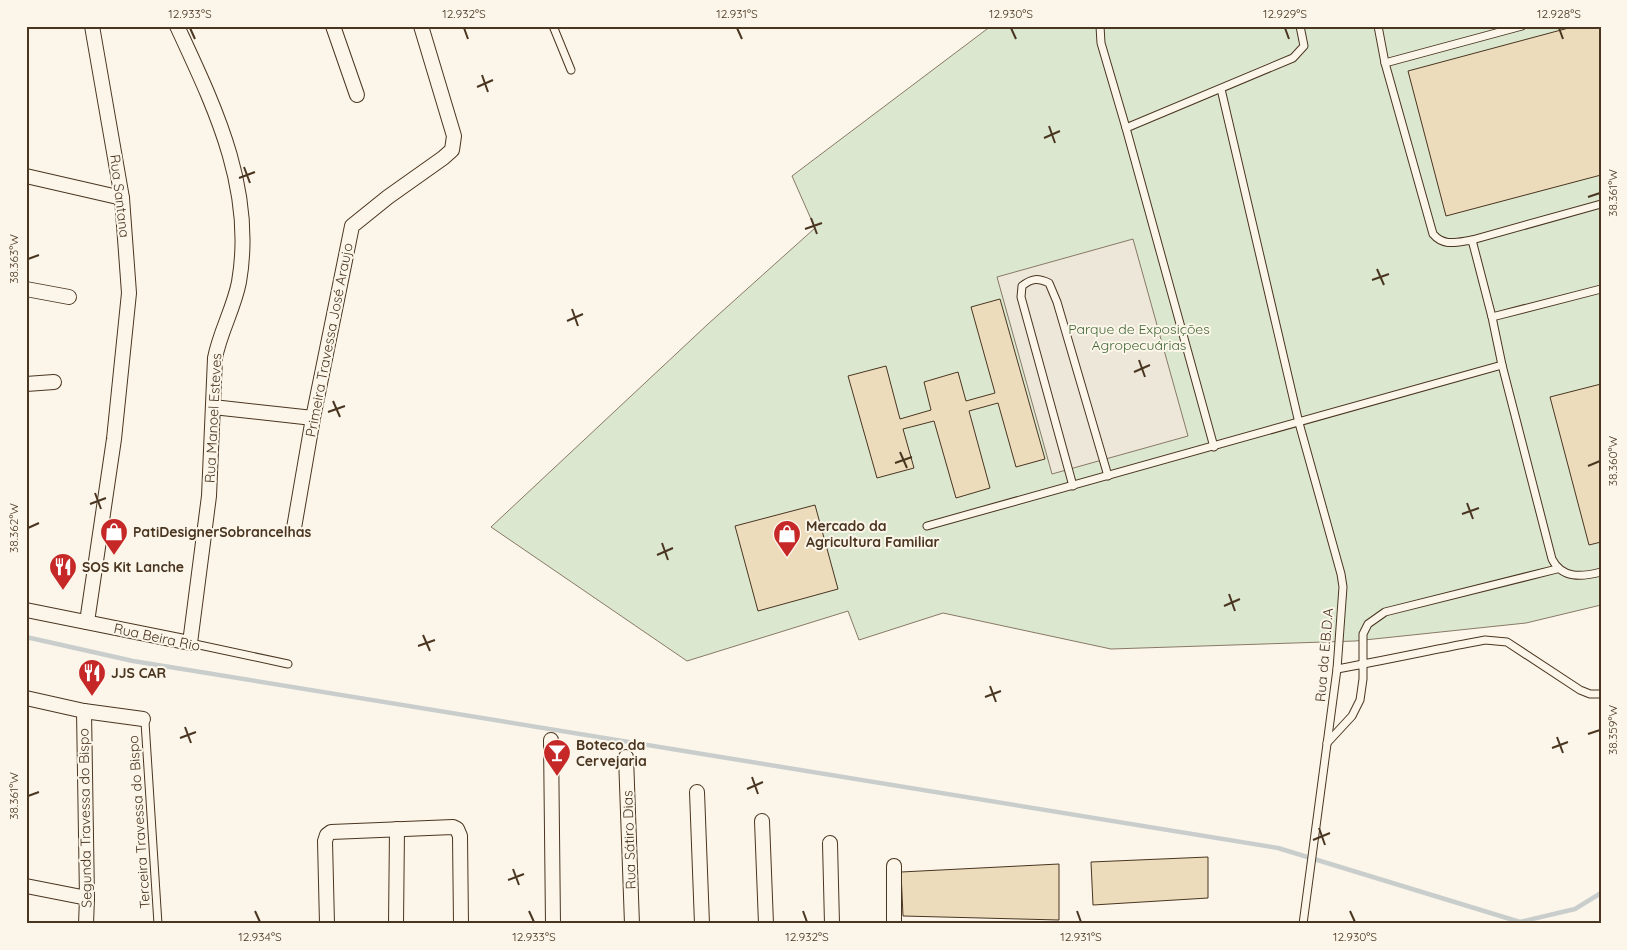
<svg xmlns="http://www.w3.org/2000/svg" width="1627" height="950" viewBox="0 0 1627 950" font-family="Quicksand,sans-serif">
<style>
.green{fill:#dce7d0;stroke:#887966}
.parking{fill:#ede7d9;stroke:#887966}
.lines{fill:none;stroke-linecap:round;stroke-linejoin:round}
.stream{stroke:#c9cecd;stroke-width:4.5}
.building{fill:#ecdcbc;stroke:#4a3520}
.service-casing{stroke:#4a3520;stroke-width:9}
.minor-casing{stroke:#4a3520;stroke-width:16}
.service{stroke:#fbf6e9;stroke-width:7}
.minor{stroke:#fbf6e9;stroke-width:14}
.ticks{fill:none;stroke:#4a3520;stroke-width:2}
.labels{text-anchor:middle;stroke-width:4;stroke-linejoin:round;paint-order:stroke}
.street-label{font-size:14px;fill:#4a3520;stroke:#fbf6e9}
.park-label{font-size:14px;fill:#436837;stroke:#fbf6e9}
.poi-label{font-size:14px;font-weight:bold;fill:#4a3520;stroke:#fbf6e9;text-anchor:start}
.neatline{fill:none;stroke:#4a3520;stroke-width:2}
.ticks-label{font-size:12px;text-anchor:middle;fill:#4a3520}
</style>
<rect width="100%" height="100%" fill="#fbf6e9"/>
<polygon class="green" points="991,26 1601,26 1601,605 1526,623 1355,641 1111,649 943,613 859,640 848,611 687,661 491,527 708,324 815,228 792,176"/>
<polygon class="parking" points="1133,239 1188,436 1052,474 997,277"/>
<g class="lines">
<polyline class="stream" points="26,637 133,661 1278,848 1520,922 1575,909 1601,893"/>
</g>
<g class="building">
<polygon points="1576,26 1601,26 1601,175 1446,216 1408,71"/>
<polygon points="1000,299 1045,459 1016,467 998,403 969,411 990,488 956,498 934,421 903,429 914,468 877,478 848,376 886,366 900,419 931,410 924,382 958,372 966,401 995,393 971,307"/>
<polygon points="1601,384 1601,542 1589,545 1550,397"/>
<polygon points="815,505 838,589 758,611 735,526"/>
<polygon points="1208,857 1208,898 1093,905 1091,862"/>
<polygon points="1059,864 1059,920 903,916 901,872"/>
</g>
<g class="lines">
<defs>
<g id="service">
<polyline points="553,26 571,70"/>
<polyline points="1100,26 1101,43 1126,128"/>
<path d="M1378 26 1385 63 1433 234C1444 247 1457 242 1472 240L1492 317 1502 365"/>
<polyline points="1385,63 1522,26"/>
<polyline points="1221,89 1299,423 1341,574 1343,587 1337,669 1303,924"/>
<polyline points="1472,240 1601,204"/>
<polyline points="1492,317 1601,289"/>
<polyline points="1214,447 1126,128 1293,58 1304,46 1300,26"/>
<path d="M1073 486 1021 297 1022 286C1032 278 1038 278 1049 283L1057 302 1108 476"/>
<path d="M927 526 1502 365 1552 559C1562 579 1582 577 1601 572"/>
<polyline points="190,643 288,664"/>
<path d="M1337 669C1387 660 1436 649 1485 640L1507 642 1580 690 1590 694H1601"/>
<polyline points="143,719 145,722 158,924"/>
<polyline points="1327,743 1352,716 1360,700 1363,679 1363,634 1368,624 1385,612 1557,569"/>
</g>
<g id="minor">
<polyline points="333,26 357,95"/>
<polyline points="26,176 122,198"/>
<polyline points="26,289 69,297"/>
<polyline points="26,384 54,382"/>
<polyline points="213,407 313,418"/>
<polyline points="294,528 313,418 352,226 388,197 443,158 452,150 454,136 421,26"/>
<path d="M26 610 190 643 209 496 215 358C220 332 234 308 239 282 255 189 215 108 177 26"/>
<polyline points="87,622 114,439 129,293 122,198 92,26"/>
<polyline points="26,698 84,711 143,719"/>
<polyline points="84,711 87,898 86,924"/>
<polyline points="551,740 553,924"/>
<polyline points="626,757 632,924"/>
<polyline points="697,792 702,924"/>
<polyline points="762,821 766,924"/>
<polyline points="830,843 832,924"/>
<polyline points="26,886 87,898"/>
<polyline points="327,924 325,841 327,835 331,832 453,827 457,829 460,836 461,924"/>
<polyline points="396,924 397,829"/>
<polyline points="894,924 894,866"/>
</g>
</defs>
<use href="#service" class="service-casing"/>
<use href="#minor" class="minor-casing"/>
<use href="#service" class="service"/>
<use href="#minor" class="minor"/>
</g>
<path class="ticks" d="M190 28 195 39M464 28 468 39M737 28 742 39M1011 28 1016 39M1285 28 1289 39M1559 28 1563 39M482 75 488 92M477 87 493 80M1049 126 1055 143M1044 138 1060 131M244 167 250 183M239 178 255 172M1588 197 1600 193M811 218 817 234M805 229 822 223M28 259 39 255M1377 269 1384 285M1372 280 1389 274M572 309 578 326M567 321 583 314M1139 360 1145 377M1134 372 1150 365M333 401 340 417M328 412 345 406M900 452 907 468M895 463 912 457M1588 466 1600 461M95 493 101 509M1467 503 1473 519M90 504 106 498M1462 514 1479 508M28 528 39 523M662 543 668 560M657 555 673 548M1229 594 1235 611M1224 606 1240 599M423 635 430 651M418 646 435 640M990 686 996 702M985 697 1001 691M185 727 191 743M1588 734 1600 730M1557 737 1563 753M180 738 196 732M1552 748 1568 742M752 777 758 794M747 789 763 782M28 796 39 792M1319 828 1325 845M1313 840 1330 833M513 869 519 885M508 880 524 874M255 911 260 922M529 911 534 922M803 911 807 922M1077 911 1081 922M1350 911 1355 922"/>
<defs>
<symbol id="shop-pin" viewBox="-11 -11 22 30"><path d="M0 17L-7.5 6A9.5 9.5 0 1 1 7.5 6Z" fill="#c62828" stroke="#fbf6e9"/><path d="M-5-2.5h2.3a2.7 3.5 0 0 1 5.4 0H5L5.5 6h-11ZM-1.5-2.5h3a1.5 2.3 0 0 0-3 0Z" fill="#fff"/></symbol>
<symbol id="restaurant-pin" viewBox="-11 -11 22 30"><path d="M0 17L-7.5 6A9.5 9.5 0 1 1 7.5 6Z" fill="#c62828" stroke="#fbf6e9"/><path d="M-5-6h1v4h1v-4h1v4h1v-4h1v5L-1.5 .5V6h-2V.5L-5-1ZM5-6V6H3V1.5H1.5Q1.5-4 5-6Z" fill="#fff"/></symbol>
<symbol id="bar-pin" viewBox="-11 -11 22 30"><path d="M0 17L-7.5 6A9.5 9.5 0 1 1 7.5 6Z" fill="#c62828" stroke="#fbf6e9"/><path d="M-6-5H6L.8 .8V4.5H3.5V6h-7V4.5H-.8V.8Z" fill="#fff"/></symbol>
</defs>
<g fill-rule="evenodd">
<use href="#shop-pin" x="98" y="516" width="32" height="43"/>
<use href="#shop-pin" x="771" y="518" width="32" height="43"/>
<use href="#restaurant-pin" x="47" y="551" width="32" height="43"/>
<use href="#restaurant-pin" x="76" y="657" width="32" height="43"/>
<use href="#bar-pin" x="541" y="737" width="32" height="43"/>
</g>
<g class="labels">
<g class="street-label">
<text transform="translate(120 196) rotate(83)" y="5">Rua Santana</text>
<text transform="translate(329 340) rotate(-79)" y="5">Primeira Travessa José Araujo</text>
<text transform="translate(213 418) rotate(-87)" y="5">Rua Manoel Esteves</text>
<text transform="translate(157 637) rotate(12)" y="5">Rua Beira Rio</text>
<text transform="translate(1324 655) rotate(-85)" y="5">Rua da E.B.D.A</text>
<text transform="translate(85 818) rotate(-91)" y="5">Segunda Travessa do Bispo</text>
<text transform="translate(139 822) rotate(-94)" y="5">Terceira Travessa do Bispo</text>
<text transform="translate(629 840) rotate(-92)" y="5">Rua Sátiro Dias</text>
</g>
<g class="park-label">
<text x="1139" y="334">Parque de Exposições<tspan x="1139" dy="16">Agropecuárias</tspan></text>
</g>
<g class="poi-label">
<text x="806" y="531">Mercado da<tspan x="806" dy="16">Agricultura Familiar</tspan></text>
<text x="133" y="537">PatiDesignerSobrancelhas</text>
<text x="82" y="572">SOS Kit Lanche</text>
<text x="111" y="678">JJS CAR</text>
<text x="576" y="750">Boteco da<tspan x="576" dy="16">Cervejaria</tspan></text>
</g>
</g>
<rect width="1627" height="950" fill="none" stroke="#fbf6e9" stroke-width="55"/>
<rect x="28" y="28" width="1572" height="894" class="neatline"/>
<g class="ticks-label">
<text x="190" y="18">12.933°S</text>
<text x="464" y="18">12.932°S</text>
<text x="737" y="18">12.931°S</text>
<text x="1011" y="18">12.930°S</text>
<text x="1285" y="18">12.929°S</text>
<text x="1559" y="18">12.928°S</text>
<text transform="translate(1613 193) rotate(-90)" y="4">38.361°W</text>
<text transform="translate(14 259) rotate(-90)" y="4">38.363°W</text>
<text transform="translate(1613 461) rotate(-90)" y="4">38.360°W</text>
<text transform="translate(14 528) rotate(-90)" y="4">38.362°W</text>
<text transform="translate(1613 730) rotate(-90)" y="4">38.359°W</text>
<text transform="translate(14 796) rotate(-90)" y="4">38.361°W</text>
<text x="260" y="941">12.934°S</text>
<text x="534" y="941">12.933°S</text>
<text x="807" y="941">12.932°S</text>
<text x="1081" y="941">12.931°S</text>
<text x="1355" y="941">12.930°S</text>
</g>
</svg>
